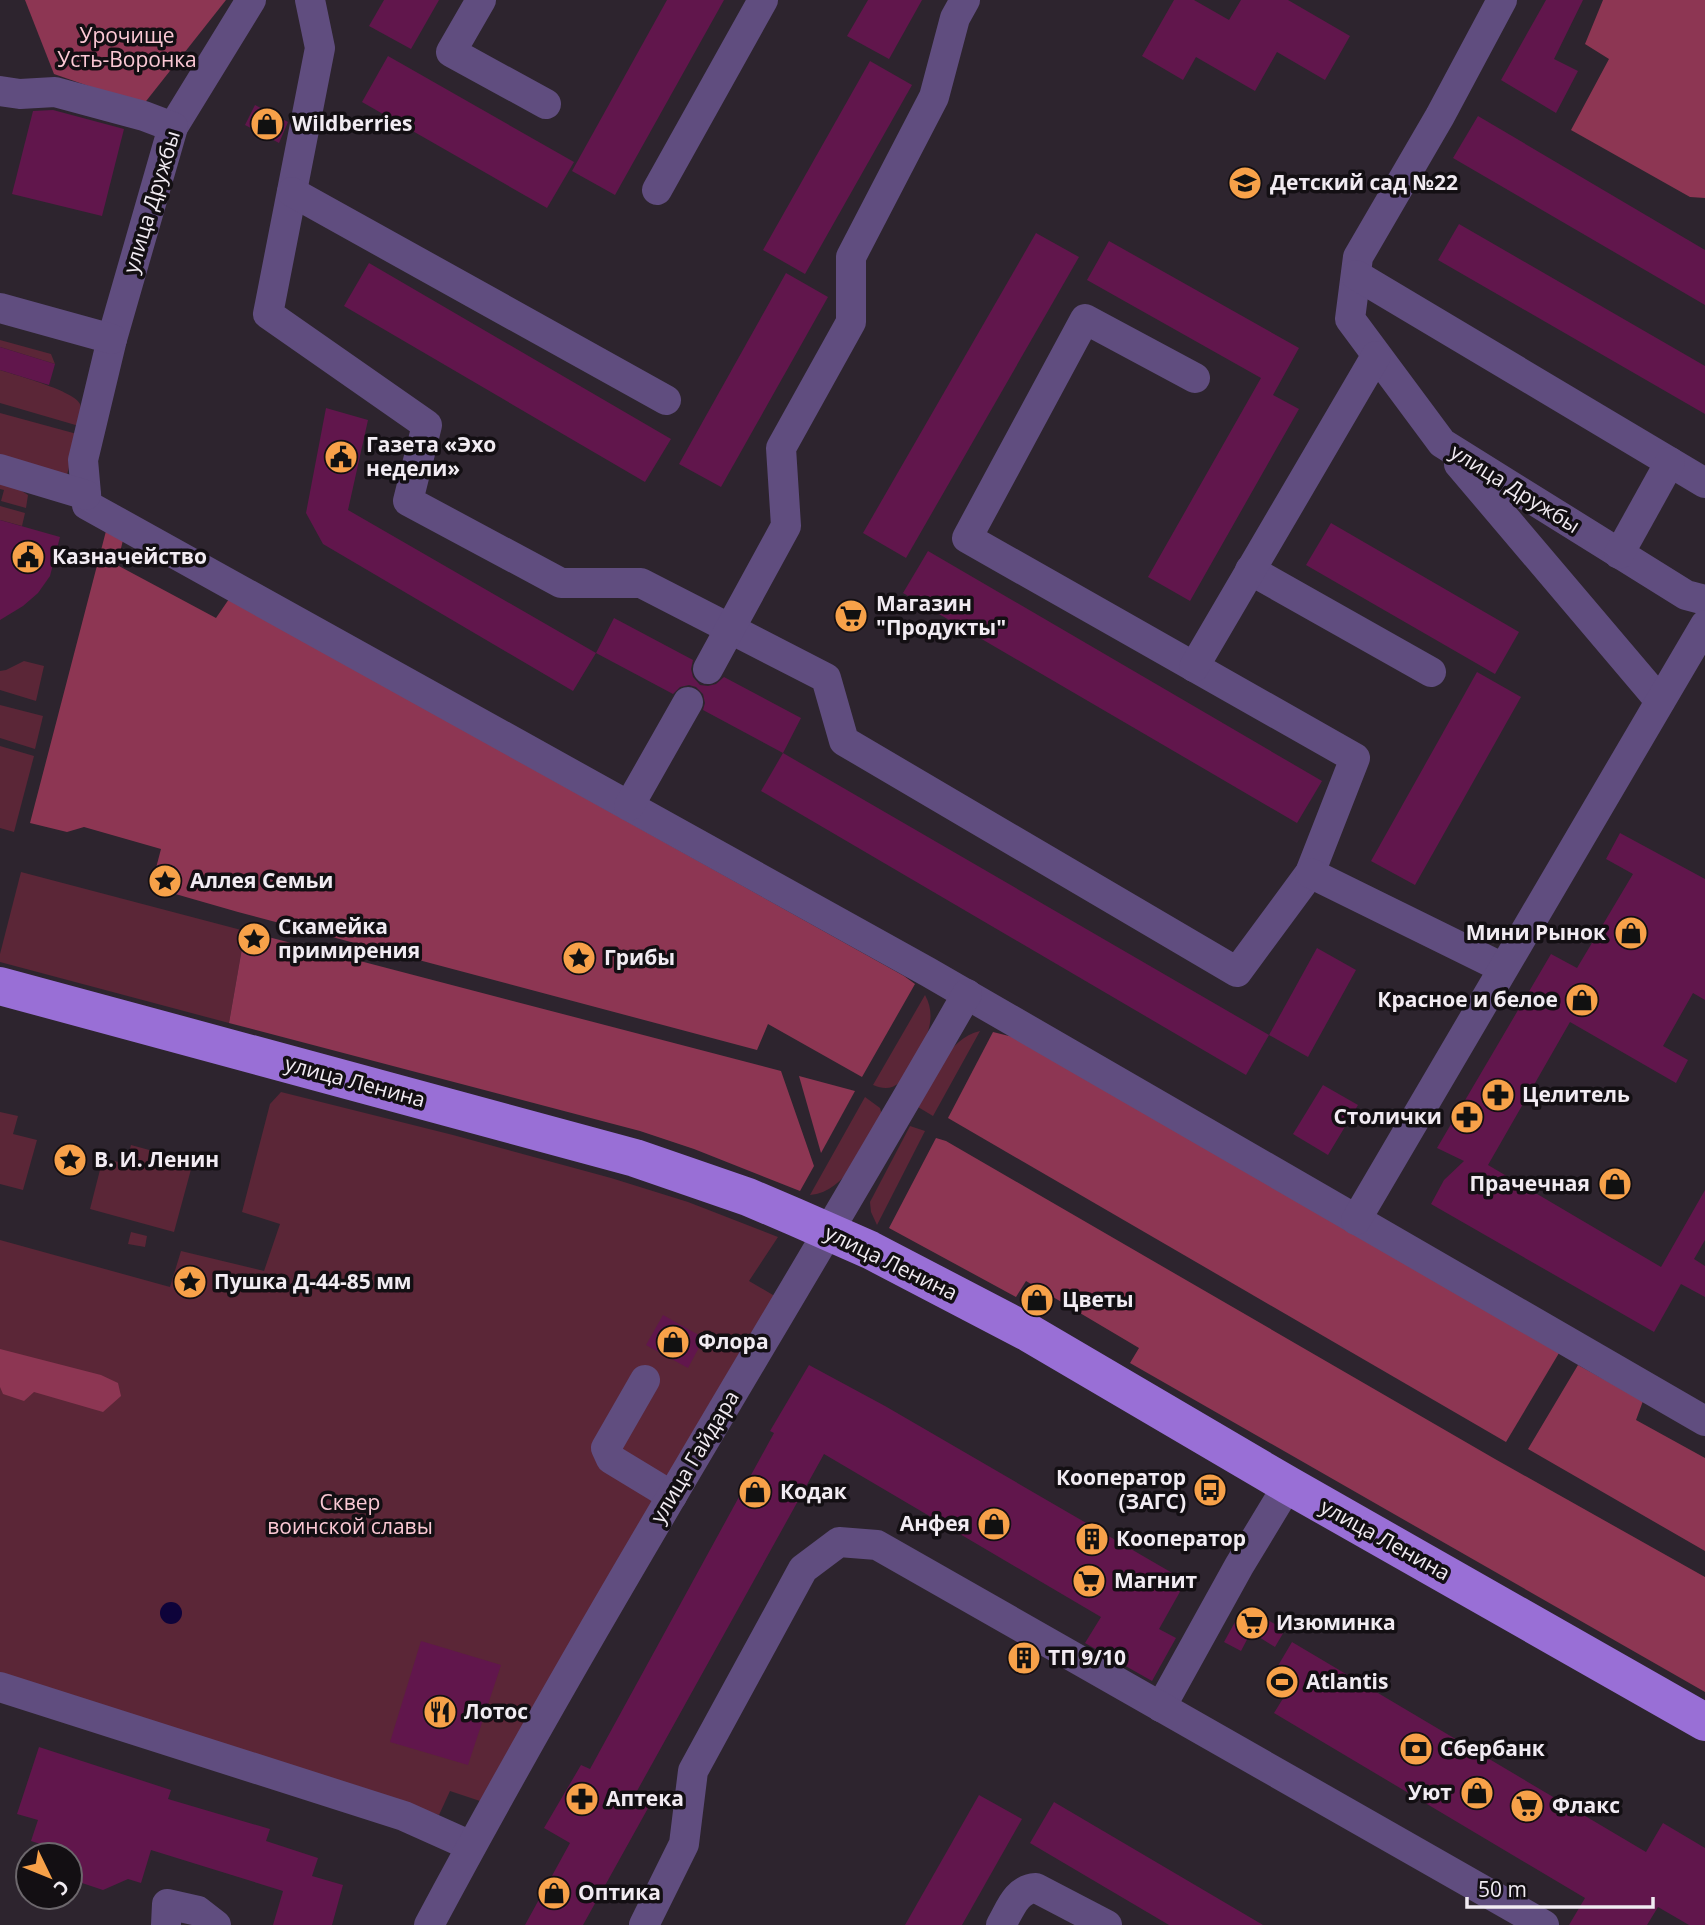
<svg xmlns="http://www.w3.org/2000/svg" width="1705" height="1925" viewBox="0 0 1705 1925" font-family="'Open Sans',sans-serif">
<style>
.green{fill:#5b2637}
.forest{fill:#8d3653}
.water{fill:#0e033a}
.building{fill:#61164c}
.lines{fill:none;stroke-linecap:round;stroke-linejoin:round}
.minor{stroke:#604d7f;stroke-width:30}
.major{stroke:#996fd6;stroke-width:38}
.labels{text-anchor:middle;stroke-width:7;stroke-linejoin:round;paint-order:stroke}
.park-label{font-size:21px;fill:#fcc9d5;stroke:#130f13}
.poi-label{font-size:21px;font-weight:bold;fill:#f1ebf2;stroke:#130f13;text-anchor:start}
.street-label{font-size:21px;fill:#f1ebf2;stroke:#130f13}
</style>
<rect width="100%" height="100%" fill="#2d242e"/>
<g class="green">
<polygon points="0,340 51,354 55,364 0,347"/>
<path d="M0 370C15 375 75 391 80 404 82 410 80 419 79 426L0 403Z"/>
<polygon points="0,413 77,434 67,475 0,458"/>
<polygon points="0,477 28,495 26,508 1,501 4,490 0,489"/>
<polygon points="0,506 25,513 22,526 0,520"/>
<polygon points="24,661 44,666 36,701 0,690 0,671 6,670"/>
<polygon points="0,705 43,716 35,749 0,738"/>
<polygon points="0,746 34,756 14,832 0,828"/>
<polygon points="21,872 245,931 229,1023 0,962 0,954"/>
<path d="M925 995C942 1026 916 1054 900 1082 891 1090 883 1089 873 1085Z"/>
<path d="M980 1031 933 1116 918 1107C933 1081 947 1038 980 1031Z"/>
<polygon points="281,1092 453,1135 611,1178 688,1202 778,1237 749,1281 778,1298 480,1801 450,1791 439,1815 0,1674 0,1240 170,1287 181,1251 264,1271 280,1224 242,1212 270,1104"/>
<path d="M865 1097 880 1108 882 1115C865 1144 847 1192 810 1195Z"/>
<polygon points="0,1112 18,1116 13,1134 37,1140 23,1190 0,1184"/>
<polygon points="910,1126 925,1131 877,1225 871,1212 870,1202"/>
<polygon points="131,1145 193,1162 174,1232 90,1209 103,1158 126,1164"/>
<polygon points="131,1232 147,1236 145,1247 128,1244"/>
</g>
<g class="forest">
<polygon points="25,0 226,0 143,105 54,74"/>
<polygon points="1603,0 1705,0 1705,198 1690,197 1571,130 1609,59 1585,44"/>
<polygon points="106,531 123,540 117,565 216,618 229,599 904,976 915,984 862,1077 768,1024 757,1050 238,912 151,887 161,849 84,827 67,832 30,823"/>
<polygon points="245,931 781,1071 814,1166 800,1191 694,1149 640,1131 229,1023"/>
<polygon points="993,1032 1013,1037 1559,1353 1506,1442 948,1118"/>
<polygon points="799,1076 855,1091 821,1153"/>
<polygon points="936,1138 946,1141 1495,1459 1705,1577 1705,1692 1130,1363 1139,1348 1026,1281 1016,1297 889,1228"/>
<polygon points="0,1349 101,1375 118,1383 121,1396 103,1412 34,1392 24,1401 3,1394 0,1387"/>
<polygon points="1578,1365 1643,1401 1636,1420 1705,1458 1705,1551 1528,1449"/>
</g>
<circle class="water" cx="171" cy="1613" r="11"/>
<g class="building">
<polygon points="384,0 439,0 411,49 369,26"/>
<polygon points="667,0 724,0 615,195 572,171"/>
<polygon points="868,0 922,0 889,59 847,36"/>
<polygon points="1174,0 1194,0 1229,20 1241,0 1288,0 1350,36 1325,80 1277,52 1255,91 1196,57 1183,80 1142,56"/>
<polygon points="1546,0 1583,0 1554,59 1578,71 1556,113 1501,80"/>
<polygon points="388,56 574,162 547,208 362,102"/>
<polygon points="870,61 912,85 805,274 763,250"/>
<polygon points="255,105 288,122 279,143 245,125"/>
<polygon points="53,110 124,129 102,216 12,194 33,111"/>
<polygon points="1478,116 1705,250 1705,305 1453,158"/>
<polygon points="1459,224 1705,366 1705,414 1438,260"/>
<polygon points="1036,233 1079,257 906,558 863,533"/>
<polygon points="1109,241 1299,348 1273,395 1299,409 1190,601 1148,577 1261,378 1087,280"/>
<polygon points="369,263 671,439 645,482 344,306"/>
<polygon points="786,273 828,297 721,487 679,464"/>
<polygon points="0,347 55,364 49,385 0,370"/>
<polygon points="326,408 368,420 348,510 596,653 573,691 323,544 306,513"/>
<polygon points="0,520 60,537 50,576 38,593 23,606 0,620"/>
<polygon points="1331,523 1519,632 1495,674 1306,565"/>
<polygon points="928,551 1322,781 1297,823 903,593"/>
<polygon points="614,618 693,660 691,669 693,677 700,685 708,686 716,684 724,677 801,718 783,753 703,710 705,703 703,694 696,687 689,685 680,687 673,694 596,653"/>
<polygon points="1477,672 1521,697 1415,885 1371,861"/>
<polygon points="783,753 1269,1035 1246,1075 761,791"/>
<polygon points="1620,833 1705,879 1705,1000 1693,993 1663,1046 1688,1060 1676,1083 1570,1022 1488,1165 1661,1267 1705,1190 1705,1240 1694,1259 1705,1266 1705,1297 1681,1284 1654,1332 1431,1204 1444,1180 1464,1161 1437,1148 1551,954 1577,968 1633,874 1606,859"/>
<polygon points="1317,948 1356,970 1308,1057 1269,1035"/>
<polygon points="1323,1085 1358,1105 1328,1155 1293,1134"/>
<polygon points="663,1315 704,1338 688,1368 646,1345"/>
<polygon points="809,1365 885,1406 1186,1581 1159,1629 1176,1638 1152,1681 1085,1643 1101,1617 824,1454 637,1791 652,1801 583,1925 525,1925 570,1843 544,1828 581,1765 590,1769 774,1433 770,1431"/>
<polygon points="1249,1609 1285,1630 1275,1647 1251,1632 1241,1651 1224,1642 1241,1611"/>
<polygon points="421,1641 501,1665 468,1765 390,1742"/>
<polygon points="1292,1642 1646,1852 1663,1823 1705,1848 1705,1925 1689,1925 1658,1907 1647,1925 1569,1925 1585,1898 1274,1713 1287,1692 1269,1681"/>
<polygon points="1017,1645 1040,1658 1030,1675 1007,1661"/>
<polygon points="39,1747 171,1790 168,1799 270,1829 266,1841 318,1858 312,1876 343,1885 332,1925 273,1925 283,1891 151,1850 141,1883 128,1879 103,1890 70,1879 75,1855 31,1841 38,1820 17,1814"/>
<polygon points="979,1795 1022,1819 962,1925 905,1925"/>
<polygon points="1054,1802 1263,1925 1169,1925 1030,1843"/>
</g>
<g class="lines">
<g class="minor">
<polyline points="251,0 173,127 112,339 83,460 87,505 928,972 1705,1421"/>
<polyline points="310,0 320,48 268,314 427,425 408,501 561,583 641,583 826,678 844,741 1237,972 1310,873 1355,758 967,538 1085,319 1195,378"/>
<polyline points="481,0 451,52 546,104"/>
<polyline points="1502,0 1440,116 1358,257 1350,319 1442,443 1686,595 1705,600"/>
<polyline points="0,91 20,94 55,92 144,116 173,127"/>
<polyline points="657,190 763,0"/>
<polyline points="292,192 666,400"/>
<polyline points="1356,275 1705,483"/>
<polyline points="0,308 112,339"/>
<polyline points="1459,464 1660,701"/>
<polyline points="0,469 86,495"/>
<polyline points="1619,554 1670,462"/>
<polyline points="1250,570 1431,672"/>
<polyline points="1194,667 1376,356"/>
<polyline points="708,669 786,526 781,448 851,322 851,257 934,97 955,18 965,0"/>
<polyline points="629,806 688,702"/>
<polyline points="1310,873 1503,968"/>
<polyline points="1356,1220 1705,625"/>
<polyline points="645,1380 606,1448 611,1459 672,1496"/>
<polyline points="0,1687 404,1816 471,1846"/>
<polyline points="1161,1707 1239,1566 1288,1485"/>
<polyline points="166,1925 167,1904 198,1911 216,1925"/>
<path d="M429 1925C598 1608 789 1305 967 994"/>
<polyline points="644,1925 684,1844 693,1771 803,1569 839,1542 877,1545 1544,1925"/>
<path d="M1001 1925C1010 1910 1016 1889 1036 1888L1107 1925"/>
</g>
<polyline class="major" points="0,986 635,1158 748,1197 795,1217 870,1250 1029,1333 1288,1485 1705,1722"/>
</g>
<defs>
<symbol id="shop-disc" viewBox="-11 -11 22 22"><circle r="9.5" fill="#f7a149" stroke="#130f13"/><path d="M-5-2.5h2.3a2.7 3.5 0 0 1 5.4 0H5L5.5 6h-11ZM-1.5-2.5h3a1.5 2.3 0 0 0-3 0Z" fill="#111"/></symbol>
<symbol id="school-disc" viewBox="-11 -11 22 22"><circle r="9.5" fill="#f7a149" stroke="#130f13"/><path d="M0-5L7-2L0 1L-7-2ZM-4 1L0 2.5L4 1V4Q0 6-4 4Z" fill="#111"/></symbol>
<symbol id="civic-disc" viewBox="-11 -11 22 22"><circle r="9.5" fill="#f7a149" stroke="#130f13"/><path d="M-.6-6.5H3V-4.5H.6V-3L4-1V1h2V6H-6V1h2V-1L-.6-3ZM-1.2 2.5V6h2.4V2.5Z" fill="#111"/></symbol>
<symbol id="supermarket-disc" viewBox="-11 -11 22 22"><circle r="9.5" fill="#f7a149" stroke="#130f13"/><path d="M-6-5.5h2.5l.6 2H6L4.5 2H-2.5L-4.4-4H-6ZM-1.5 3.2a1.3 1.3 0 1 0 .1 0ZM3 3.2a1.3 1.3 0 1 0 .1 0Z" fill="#111"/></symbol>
<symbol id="sight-disc" viewBox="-11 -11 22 22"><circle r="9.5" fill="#f7a149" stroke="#130f13"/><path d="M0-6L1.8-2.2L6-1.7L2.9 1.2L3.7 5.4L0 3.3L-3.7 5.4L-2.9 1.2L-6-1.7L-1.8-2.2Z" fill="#111"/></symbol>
<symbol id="pharmacy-disc" viewBox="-11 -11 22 22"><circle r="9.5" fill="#f7a149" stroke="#130f13"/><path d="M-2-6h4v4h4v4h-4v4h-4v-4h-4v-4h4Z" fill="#111"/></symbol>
<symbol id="bus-disc" viewBox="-11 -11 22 22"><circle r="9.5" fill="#f7a149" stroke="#130f13"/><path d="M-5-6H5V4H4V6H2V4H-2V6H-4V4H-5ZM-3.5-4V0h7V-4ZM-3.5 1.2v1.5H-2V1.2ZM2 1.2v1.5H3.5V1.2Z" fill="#111"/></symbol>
<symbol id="building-disc" viewBox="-11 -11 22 22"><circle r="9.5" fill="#f7a149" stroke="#130f13"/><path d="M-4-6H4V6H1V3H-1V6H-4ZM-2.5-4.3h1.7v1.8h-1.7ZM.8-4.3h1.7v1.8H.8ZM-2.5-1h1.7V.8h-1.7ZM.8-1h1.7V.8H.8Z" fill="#111"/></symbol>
<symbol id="stadium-disc" viewBox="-11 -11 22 22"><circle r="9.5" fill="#f7a149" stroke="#130f13"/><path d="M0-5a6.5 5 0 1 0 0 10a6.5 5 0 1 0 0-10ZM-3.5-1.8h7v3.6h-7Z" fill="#111"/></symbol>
<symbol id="restaurant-disc" viewBox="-11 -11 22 22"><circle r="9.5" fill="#f7a149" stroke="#130f13"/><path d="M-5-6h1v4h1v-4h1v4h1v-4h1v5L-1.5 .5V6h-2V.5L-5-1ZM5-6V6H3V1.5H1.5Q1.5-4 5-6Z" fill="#111"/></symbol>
<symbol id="bank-disc" viewBox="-11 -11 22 22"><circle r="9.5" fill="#f7a149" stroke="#130f13"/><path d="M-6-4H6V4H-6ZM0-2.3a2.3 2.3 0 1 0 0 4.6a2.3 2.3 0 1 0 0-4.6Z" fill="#111"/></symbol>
</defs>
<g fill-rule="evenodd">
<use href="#shop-disc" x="248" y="105" width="38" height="38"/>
<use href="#school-disc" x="1226" y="164" width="38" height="38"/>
<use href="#civic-disc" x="322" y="438" width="38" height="38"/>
<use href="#civic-disc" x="9" y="538" width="38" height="38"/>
<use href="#supermarket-disc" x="832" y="597" width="38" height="38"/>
<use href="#sight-disc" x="146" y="862" width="38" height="38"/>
<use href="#shop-disc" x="1612" y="914" width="38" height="38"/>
<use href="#sight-disc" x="235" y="920" width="38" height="38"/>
<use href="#sight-disc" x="560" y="939" width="38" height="38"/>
<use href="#shop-disc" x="1563" y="981" width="38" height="38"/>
<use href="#pharmacy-disc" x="1479" y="1076" width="38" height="38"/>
<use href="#pharmacy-disc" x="1448" y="1098" width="38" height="38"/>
<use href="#sight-disc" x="51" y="1141" width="38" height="38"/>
<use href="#shop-disc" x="1596" y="1165" width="38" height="38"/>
<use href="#sight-disc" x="171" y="1263" width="38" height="38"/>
<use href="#shop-disc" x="1018" y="1281" width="38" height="38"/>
<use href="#shop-disc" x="654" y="1323" width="38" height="38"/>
<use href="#bus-disc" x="1191" y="1471" width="38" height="38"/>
<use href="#shop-disc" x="736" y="1473" width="38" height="38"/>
<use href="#shop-disc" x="975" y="1505" width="38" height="38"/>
<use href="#building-disc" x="1073" y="1520" width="38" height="38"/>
<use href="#supermarket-disc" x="1070" y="1562" width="38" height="38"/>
<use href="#supermarket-disc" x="1233" y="1604" width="38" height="38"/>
<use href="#building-disc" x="1005" y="1639" width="38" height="38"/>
<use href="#stadium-disc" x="1263" y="1663" width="38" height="38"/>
<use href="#restaurant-disc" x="421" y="1693" width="38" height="38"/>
<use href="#bank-disc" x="1397" y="1730" width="38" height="38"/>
<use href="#shop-disc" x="1458" y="1774" width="38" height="38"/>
<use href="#pharmacy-disc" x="563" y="1780" width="38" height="38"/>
<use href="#supermarket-disc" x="1508" y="1787" width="38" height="38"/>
<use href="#shop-disc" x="535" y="1874" width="38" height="38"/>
</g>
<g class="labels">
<g class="park-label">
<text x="127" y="43">Урочище<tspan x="127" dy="24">Усть-Воронка</tspan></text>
<text x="350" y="1510">Сквер<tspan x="350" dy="24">воинской славы</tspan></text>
</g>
<g class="poi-label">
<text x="292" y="131">Wildberries</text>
<text x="1270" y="190">Детский сад №22</text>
<text x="366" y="452">Газета «Эхо<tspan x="366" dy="24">недели»</tspan></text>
<text x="52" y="564">Казначейство</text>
<text x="876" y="611">Магазин<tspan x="876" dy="24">"Продукты"</tspan></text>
<text x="190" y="888">Аллея Семьи</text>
<text x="278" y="934">Скамейка<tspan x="278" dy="24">примирения</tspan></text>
<text x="1606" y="940" text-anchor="end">Мини Рынок</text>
<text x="604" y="965">Грибы</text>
<text x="1558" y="1007" text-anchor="end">Красное и белое</text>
<text x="1522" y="1102">Целитель</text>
<text x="1442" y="1124" text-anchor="end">Столички</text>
<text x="94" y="1167">В. И. Ленин</text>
<text x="1590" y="1191" text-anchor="end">Прачечная</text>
<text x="214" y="1289">Пушка Д-44-85 мм</text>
<text x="1062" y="1307">Цветы</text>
<text x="698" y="1349">Флора</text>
<text x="1186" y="1485" text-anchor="end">Кооператор<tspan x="1186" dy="24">(ЗАГС)</tspan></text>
<text x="780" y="1499">Кодак</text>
<text x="970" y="1531" text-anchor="end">Анфея</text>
<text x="1116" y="1546">Кооператор</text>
<text x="1114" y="1588">Магнит</text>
<text x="1276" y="1630">Изюминка</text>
<text x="1048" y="1665">ТП 9/10</text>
<text x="1306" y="1689">Atlantis</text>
<text x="464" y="1719">Лотос</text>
<text x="1440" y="1756">Сбербанк</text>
<text x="1452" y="1800" text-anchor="end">Уют</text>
<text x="606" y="1806">Аптека</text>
<text x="1552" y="1813">Флакс</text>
<text x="578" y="1900">Оптика</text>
</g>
<g class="street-label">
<text transform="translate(152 202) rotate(-73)" y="7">улица Дружбы</text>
<text transform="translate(1515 489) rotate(32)" y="7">улица Дружбы</text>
<text transform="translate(355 1082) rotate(15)" y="7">улица Ленина</text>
<text transform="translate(891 1263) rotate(26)" y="7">улица Ленина</text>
<text transform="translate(695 1457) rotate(-59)" y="7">улица Гайдара</text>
<text transform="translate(1385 1540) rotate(29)" y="7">улица Ленина</text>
</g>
</g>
<g transform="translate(49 1876) rotate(133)"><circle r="33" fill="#130f13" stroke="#6c676c" stroke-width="2"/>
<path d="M0-5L12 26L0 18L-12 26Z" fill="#f7a149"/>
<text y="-10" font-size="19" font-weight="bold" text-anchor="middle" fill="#f1ebf2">С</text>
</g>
<path d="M1467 1897v10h186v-10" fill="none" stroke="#f1ebf2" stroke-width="3.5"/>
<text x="1478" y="1897" font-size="21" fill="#f1ebf2" stroke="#130f13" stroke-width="5" paint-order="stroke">50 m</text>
</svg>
